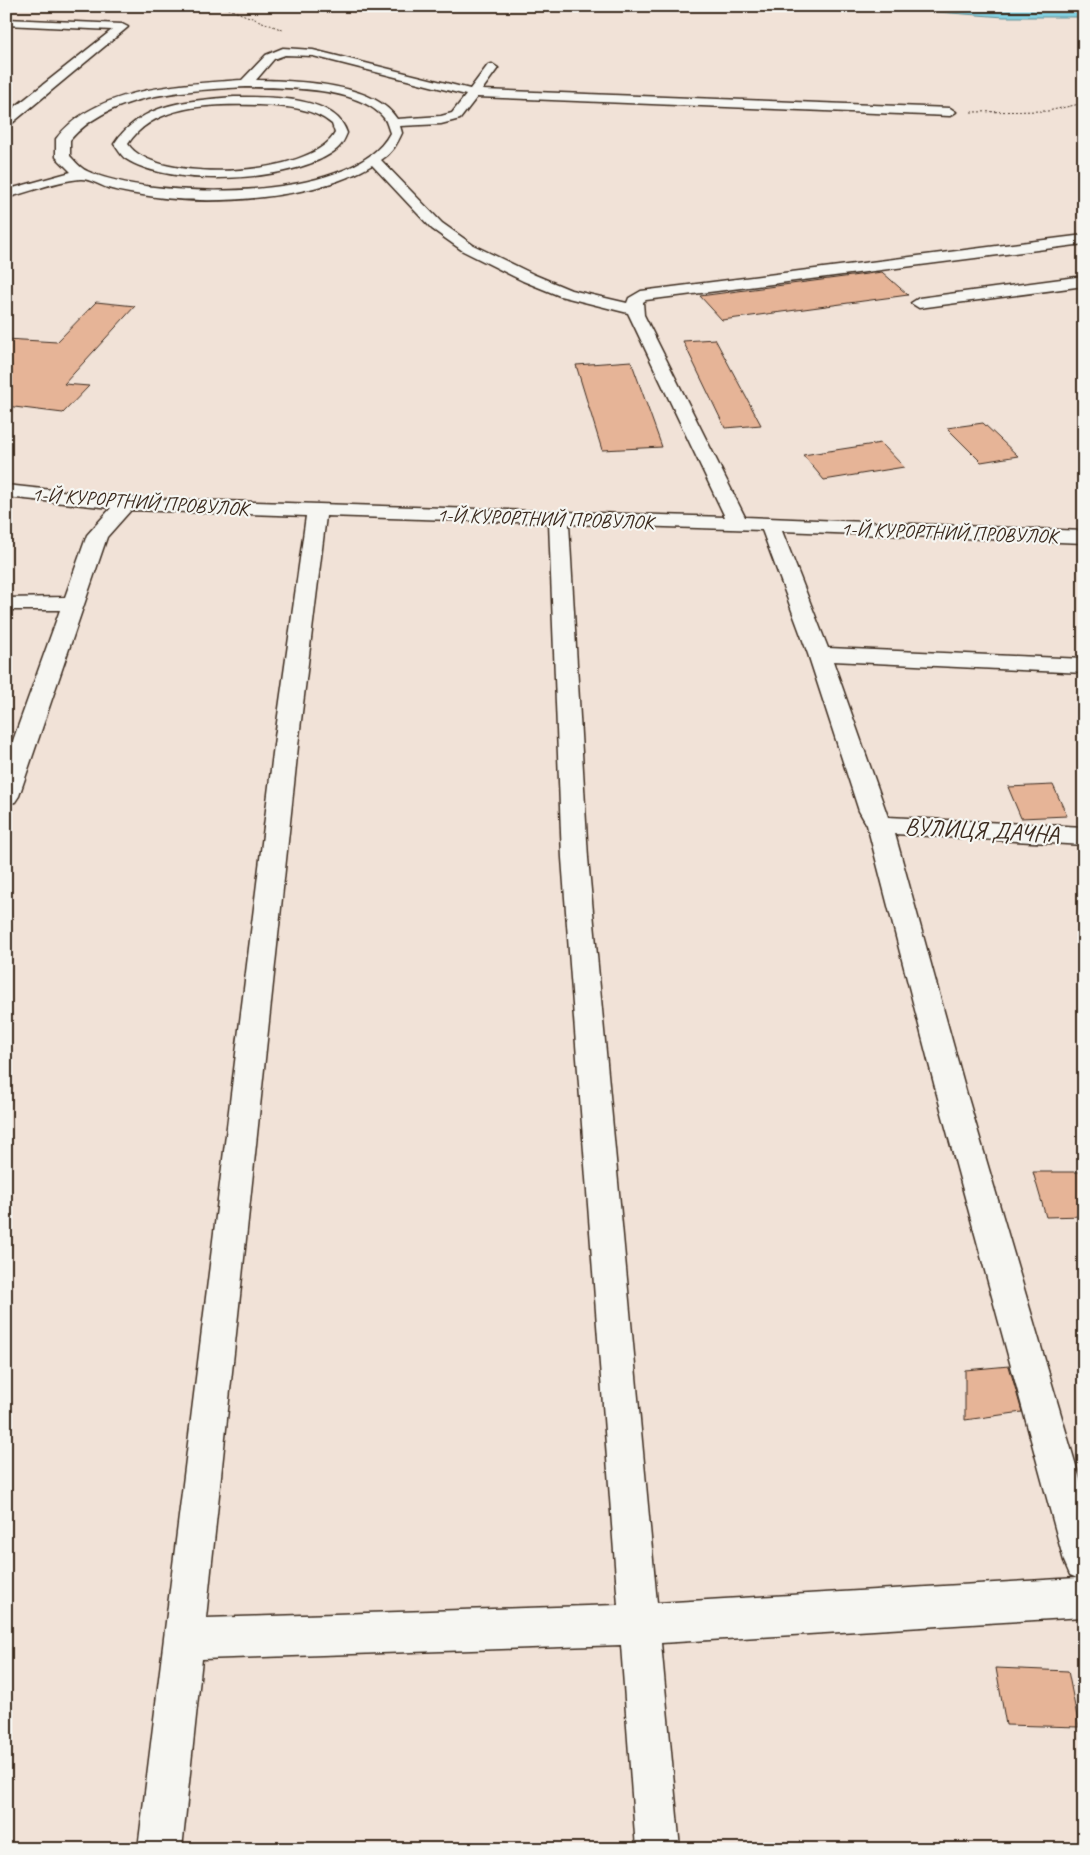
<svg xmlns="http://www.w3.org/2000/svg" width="1090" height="1855" viewBox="0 0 1090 1855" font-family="Caveat,sans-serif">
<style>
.water{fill:#83d1e1;stroke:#668e93}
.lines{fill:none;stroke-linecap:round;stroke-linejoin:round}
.shore{stroke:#586d6c;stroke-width:1}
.building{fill:#e6b497;stroke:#3b2a1e}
.minor-casing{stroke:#3b2a1e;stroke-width:3}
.path{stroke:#3b2a1e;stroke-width:1;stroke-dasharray:2 2;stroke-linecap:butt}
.minor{fill:#f6f6f2;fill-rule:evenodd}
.labels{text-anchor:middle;stroke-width:4.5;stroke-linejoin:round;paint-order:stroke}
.far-street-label{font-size:20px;fill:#3b2a1e;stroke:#f6f6f2}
.street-label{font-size:24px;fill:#3b2a1e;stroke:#f6f6f2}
</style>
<rect width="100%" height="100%" fill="#f1e2d7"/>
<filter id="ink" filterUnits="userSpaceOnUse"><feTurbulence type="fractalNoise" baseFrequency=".02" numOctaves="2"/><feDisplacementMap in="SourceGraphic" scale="10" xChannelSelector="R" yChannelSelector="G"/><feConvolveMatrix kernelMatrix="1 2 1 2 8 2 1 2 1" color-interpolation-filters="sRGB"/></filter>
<g filter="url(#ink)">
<polygon class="water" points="857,6 1084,6 1084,17 1004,17"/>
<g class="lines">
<polyline class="shore" points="925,6 1004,12 1084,12"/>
</g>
<g class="building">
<polygon points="882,272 908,295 722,320 700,296"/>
<polygon points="96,302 135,306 64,384 89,386 63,413 6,406 6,339 57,342"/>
<polygon points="715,339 761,425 725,428 683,341"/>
<polygon points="631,361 662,447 602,450 576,365"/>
<polygon points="983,423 1018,456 981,462 947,428"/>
<polygon points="881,443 904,467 824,480 803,455"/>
<polygon points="1053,785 1067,816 1021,818 1008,787"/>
<polygon points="1033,1172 1084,1172 1084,1216 1046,1217"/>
<polygon points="1009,1366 1022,1412 965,1420 965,1370"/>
<polygon points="996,1668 1068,1671 1079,1727 1006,1725"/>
</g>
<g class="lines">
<defs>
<g id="minor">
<polygon points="6,19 122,24 128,27 11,124 6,125 6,114 112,30 6,25"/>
<path d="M283 48 313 50 470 89 488 65 492 64 498 68 482 90 950 108 956 112 950 116 477 97 460 119 441 124 400 126 402 133C397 144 392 153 381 160L442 223 473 245 535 275 571 290 627 303 629 298 641 291 1084 235V244L646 300 643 302 644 315 745 517 1084 531V543L782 531 828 648 1084 659V673L833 661 888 817 1084 827V845L895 834 966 1091 1084 1493V1617L661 1643 680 1849H636L621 1645 202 1659 182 1849H138L275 737 306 516 131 510 107 537 19 796 15 802 6 804V760L60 610H6V598L65 597 87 535 111 508 6 497V485L126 498 725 517 628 313 560 296 523 281 463 251 432 229 372 165C317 199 212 206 149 196 136 194 121 192 108 188 100 185 88 178 80 179 55 181 30 192 6 198V190L71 172 56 157V139C94 87 184 84 242 80L266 55ZM285 55 313 56 466 95 452 113 441 116 397 119C374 82 295 81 256 80L274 59ZM246 87C284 88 358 86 384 118 387 122 388 128 390 133 354 204 150 200 87 171 80 168 75 161 70 156V140C112 92 186 91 246 87ZM326 516 549 523 562 858 618 1605 206 1618 299 737ZM569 524 762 530 808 654 859 811 867 825 936 1091 1064 1561 1070 1575 1077 1578 657 1603 588 858Z"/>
<path d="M234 97C267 97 336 95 347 133 345 138 342 145 337 149 296 183 170 188 126 159 121 156 118 149 114 144 142 102 188 101 234 97ZM258 105C283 106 312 107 332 124L335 133C312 177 155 185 128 144 154 103 215 104 258 105Z"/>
<polygon points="1084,276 1084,286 919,308 911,303 919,298"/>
</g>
</defs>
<use href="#minor" class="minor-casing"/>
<g class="path">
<polyline points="221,6 283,30"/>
<polyline points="971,112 1048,111 1084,103"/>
</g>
<use href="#minor" class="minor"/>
</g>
</g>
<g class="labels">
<g class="far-street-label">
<text transform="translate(140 501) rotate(4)" y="7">1-Й КУРОРТНИЙ ПРОВУЛОК</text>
<text transform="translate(545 518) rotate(2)" y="7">1-Й КУРОРТНИЙ ПРОВУЛОК</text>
<text transform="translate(949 532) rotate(2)" y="7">1-Й КУРОРТНИЙ ПРОВУЛОК</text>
</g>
<g class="street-label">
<text transform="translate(982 830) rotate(3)" y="8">ВУЛИЦЯ ДАЧНА</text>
</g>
</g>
<rect width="1090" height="1855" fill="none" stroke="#f6f6f2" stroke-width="25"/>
<rect x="12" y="12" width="1065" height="1830" fill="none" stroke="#3b2a1e" stroke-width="2" filter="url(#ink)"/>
</svg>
